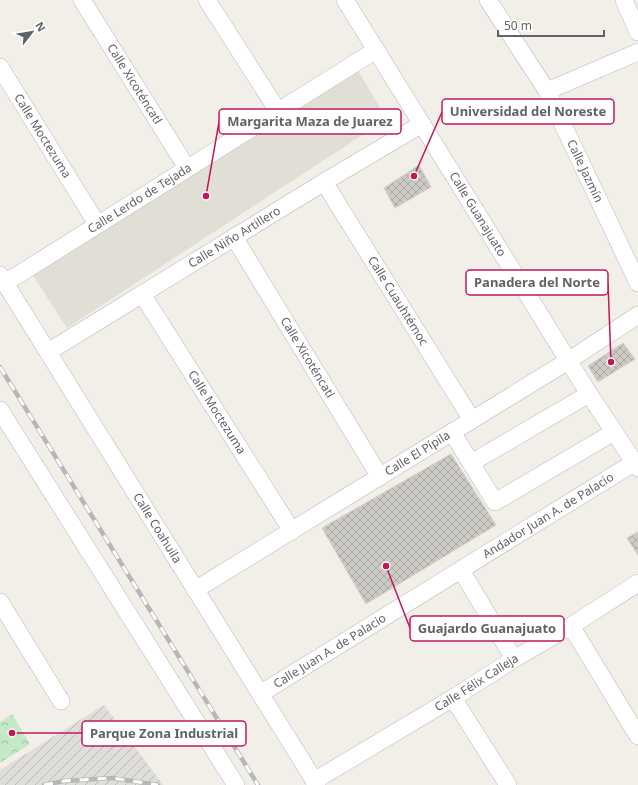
<svg xmlns="http://www.w3.org/2000/svg" width="638" height="785" viewBox="0 0 638 785" font-family="'Noto Sans',sans-serif">
<style>
.industrial{fill:url(#industrial-furrows)}
.education{fill:#e1ded6}
.park{fill:url(#park-crowns)}
.building{fill:url(#building-cross-hatch);stroke:#d6d1c6}
.lines{fill:none;stroke-linecap:round;stroke-linejoin:round}
.minor-casing{stroke:#b5b8bc;stroke-width:18}
.minor{stroke:#fff;stroke-width:17}
.rail-casing{stroke:#b6b7b8;stroke-width:4.5}
.rail{stroke:#fff;stroke-width:3;stroke-dasharray:9;stroke-linecap:butt}
.labels{text-anchor:middle;stroke-width:3.5;stroke-linejoin:round;paint-order:stroke}
.street-label{font-size:12px;fill:#5f6368;stroke:#fff}
.leader{fill:none;stroke:#c2185b;stroke-width:1.5}
.callout-dot{fill:#c2185b;stroke:#fff;stroke-width:1.5}
.callout{fill:#fff;stroke:#c2185b;stroke-width:1.5}
.callout-label{font-size:13px;text-anchor:middle;font-weight:bold;fill:#5f6368}
</style>
<defs>
<pattern id="industrial-furrows" width="10" height="10" patternUnits="userSpaceOnUse"><rect width="10" height="10" fill="#e0deda"/><path d="M-1 1l2-2M0 10L10 0M9 11l2-2" fill="none" stroke="#b9b8b5"/></pattern>
<pattern id="park-crowns" width="20" height="18" patternUnits="userSpaceOnUse"><rect width="20" height="18" fill="#c5e8c5"/><path d="M2 6a3 3 0 1 1 6 0M12 15a3 3 0 1 1 6 0" fill="none" stroke="#a3c0a4"/></pattern>
<pattern id="building-cross-hatch" width="8" height="8" patternUnits="userSpaceOnUse"><rect width="8" height="8" fill="#cccac5"/><path d="M0 0l8 8M0 8l8-8" fill="none" stroke="#a9a8a4"/></pattern>
</defs>
<rect width="100%" height="100%" fill="#f1efe8"/>
<polygon class="industrial" points="104,705 163,785 0,785 0,770"/>
<polygon class="education" points="354,64 387,119 67,328 28,268"/>
<polygon class="park" points="12,714 30,744 0,763 0,722"/>
<g class="building">
<polygon points="419,165 431,187 395,208 384,188"/>
<polygon points="623,343 635,359 598,382 588,366"/>
<polygon points="451,454 496,525 366,604 322,528"/>
<polygon points="638,532 638,555 627,538"/>
</g>
<g class="lines">
<defs>
<g id="minor">
<path id="s1" d="M82 0 187 168"/>
<polyline points="207,0 278,111"/>
<path id="s2" d="M345 0 589 394 638 468"/>
<path id="s3" d="M488 0 547 91 638 283"/>
<polyline points="624,0 638,32"/>
<path id="s4" d="M0 67 97 224"/>
<polyline points="547,91 638,52"/>
<path id="s5" d="M324 182 472 420"/>
<path id="s6" d="M234 237 380 477"/>
<path id="s7" d="M0 275 317 785"/>
<path id="s8" d="M5 283 376 50"/>
<path id="s9" d="M142 294 292 531"/>
<path id="s10" d="M48 352 324 182 422 124"/>
<polyline points="0,410 236,785"/>
<polyline points="452,432 495,502 614,432"/>
<polyline points="471,463 589,394"/>
<polyline points="461,570 514,659"/>
<path id="s11" d="M195 590 568 361 638 315"/>
<polyline points="0,602 61,701"/>
<polyline points="571,626 638,736"/>
<path id="s12" d="M260 694 635 462"/>
<polyline points="453,698 508,785"/>
<path id="s13" d="M314 781 453 698 514 659 571 626 638 583"/>
</g>
</defs>
<use href="#minor" class="minor-casing"/>
<use href="#minor" class="minor"/>
<defs>
<g id="rail">
<polyline points="0,367 258,785"/>
<polyline points="44,785 64,781 112,778 158,785"/>
</g>
</defs>
<use href="#rail" class="rail-casing"/>
<use href="#rail" class="rail"/>
</g>
<g class="labels">
<g class="street-label">
<text dy="4" stroke="none"><textPath href="#s1" startOffset="99">Calle Xicoténcatl</textPath></text>
<text dy="4" stroke="none"><textPath href="#s4" startOffset="81">Calle Moctezuma</textPath></text>
<text dy="4" stroke="none"><textPath href="#s3" startOffset="197">Calle Jazmín</textPath></text>
<text dy="4" stroke="none"><textPath href="#s8" startOffset="159">Calle Lerdo de Tejada</textPath></text>
<text dy="4" stroke="none"><textPath href="#s2" startOffset="252">Calle Guanajuato</textPath></text>
<text dy="4" stroke="none"><textPath href="#s10" startOffset="219">Calle Niño Artillero</textPath></text>
<text dy="4" stroke="none"><textPath href="#s5" startOffset="140">Calle Cuauhtémoc</textPath></text>
<text dy="4" stroke="none"><textPath href="#s6" startOffset="141">Calle Xicoténcatl</textPath></text>
<text dy="4" stroke="none"><textPath href="#s9" startOffset="140">Calle Moctezuma</textPath></text>
<text dy="4" stroke="none"><textPath href="#s11" startOffset="261">Calle El Pípila</textPath></text>
<text dy="4" stroke="none"><textPath href="#s12" startOffset="339">Andador Juan A. de Palacio</textPath></text>
<text dy="4" stroke="none"><textPath href="#s7" startOffset="298">Calle Coahuila</textPath></text>
<text dy="4" stroke="none"><textPath href="#s12" startOffset="82">Calle Juan A. de Palacio</textPath></text>
<text dy="4" stroke="none"><textPath href="#s13" startOffset="190">Calle Félix Calleja</textPath></text>
</g>
</g>
<path class="leader" d="M414 176L442 112M206 196L219 122M611 362L608 283M386 566L410 628M12 733L82 733"/>
<g class="callout-dot">
<circle cx="414" cy="176" r="4"/>
<circle cx="206" cy="196" r="4"/>
<circle cx="611" cy="362" r="4"/>
<circle cx="386" cy="566" r="4"/>
<circle cx="12" cy="733" r="4"/>
</g>
<g class="callout">
<rect x="442" y="99" width="172" height="25" rx="4"/>
<rect x="219" y="109" width="182" height="25" rx="4"/>
<rect x="466" y="270" width="142" height="25" rx="4"/>
<rect x="410" y="616" width="154" height="25" rx="4"/>
<rect x="82" y="721" width="164" height="25" rx="4"/>
</g>
<g class="callout-label">
<text x="528" y="116">Universidad del Noreste</text>
<text x="310" y="126">Margarita Maza de Juarez</text>
<text x="537" y="287">Panadera del Norte</text>
<text x="487" y="633">Guajardo Guanajuato</text>
<text x="164" y="738">Parque Zona Industrial</text>
</g>
<g transform="translate(32 32) rotate(59)" stroke="#ffffff" stroke-width="3" paint-order="stroke">
<path d="M0-3L7 15L0 10L-7 15Z" fill="#5f6368"/>
<text y="-6" font-size="11" font-weight="bold" text-anchor="middle" fill="#5f6368">N</text>
</g>
<path d="M498 30v6h106v-6" fill="none" stroke="#5f6368" stroke-width="2"/>
<text x="504" y="30" font-size="12" fill="#5f6368" stroke="#ffffff" stroke-width="3" paint-order="stroke">50 m</text>
</svg>
